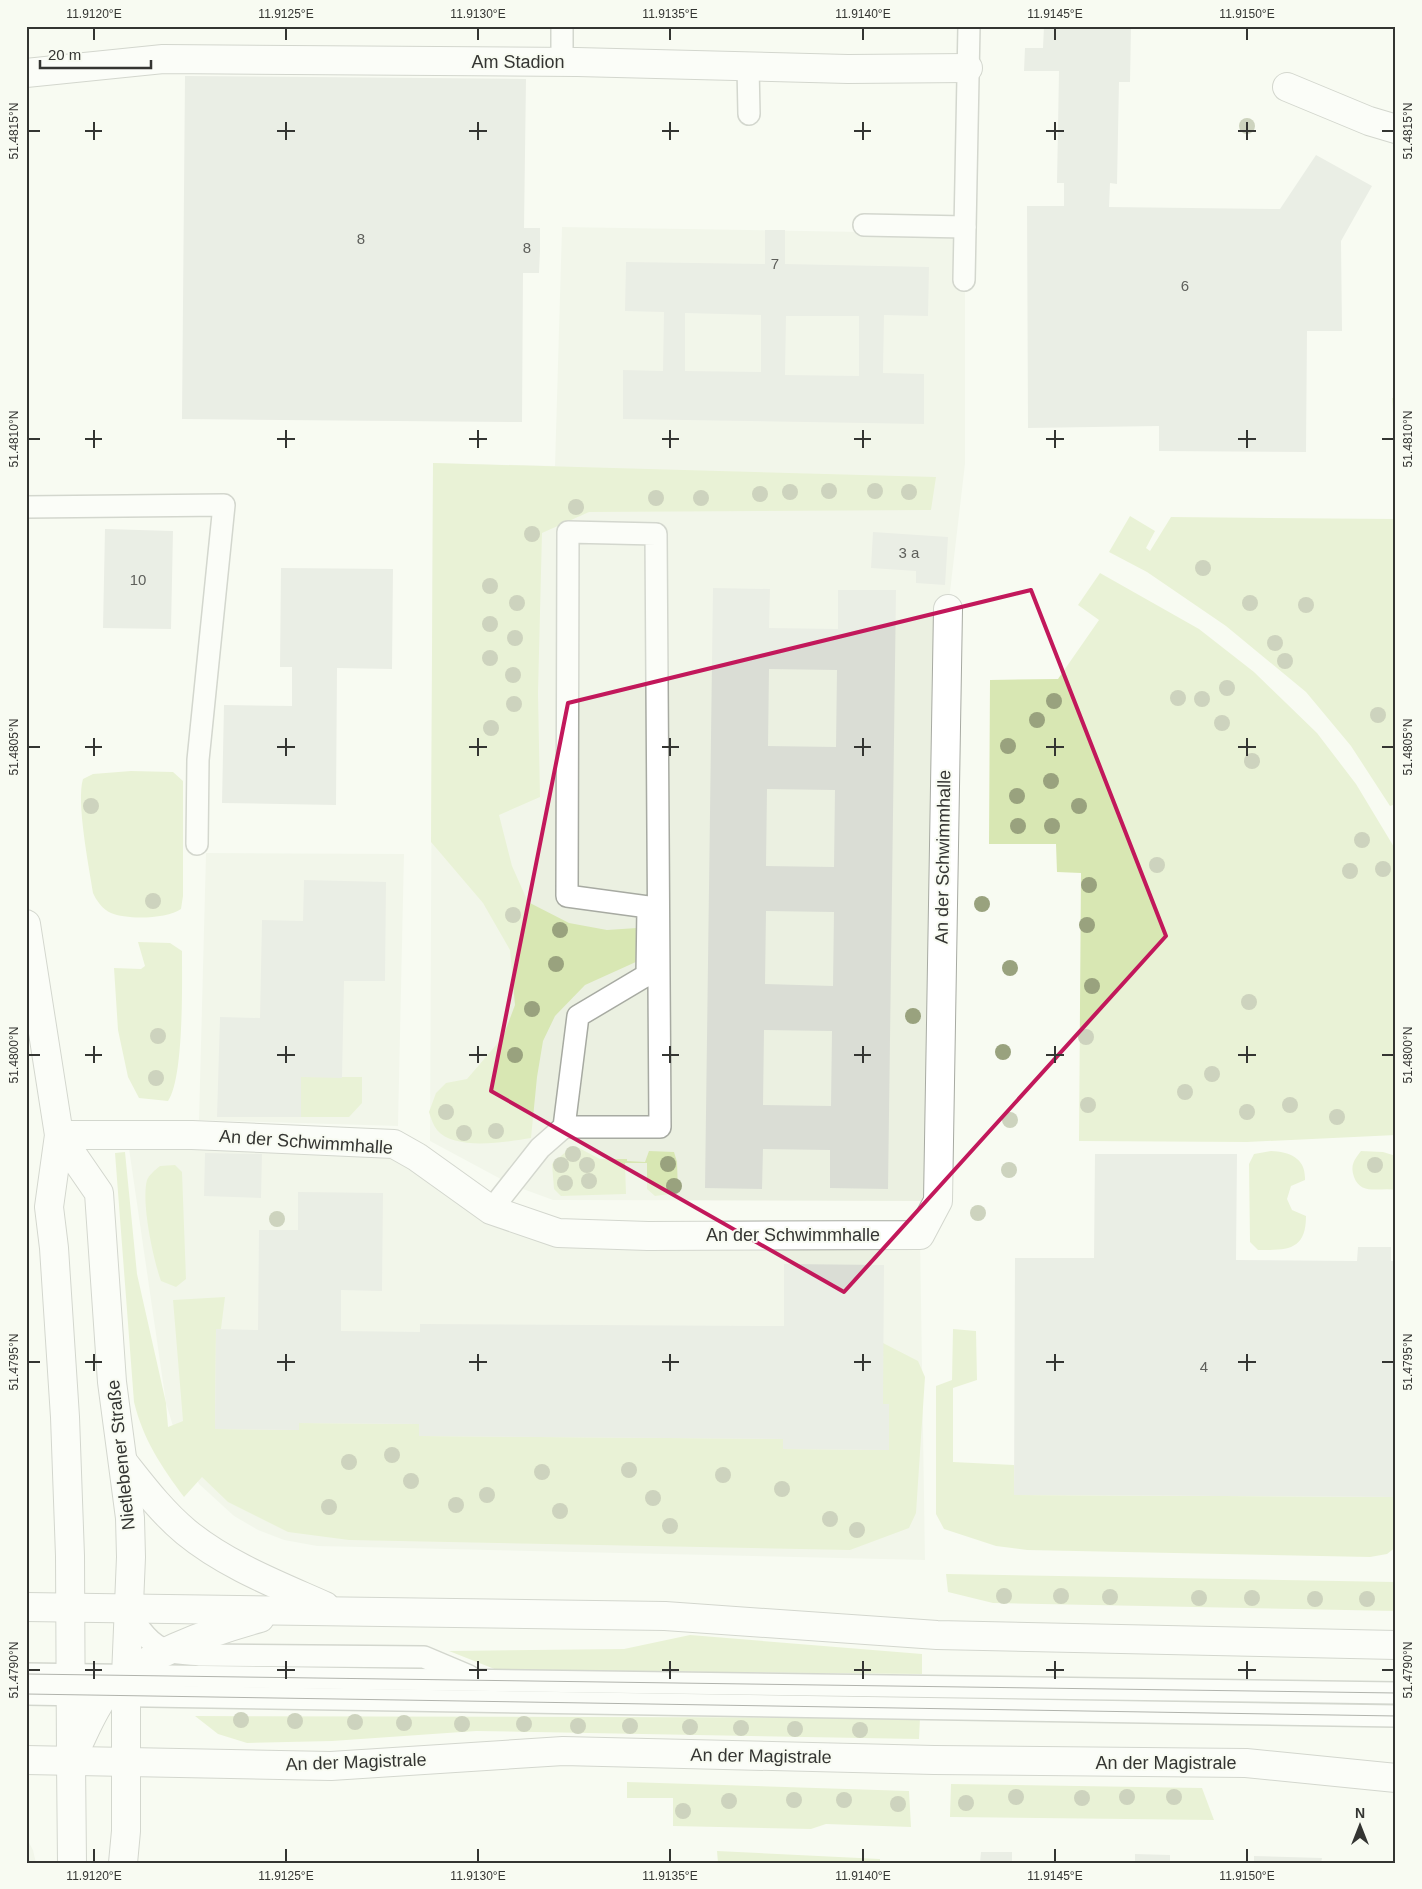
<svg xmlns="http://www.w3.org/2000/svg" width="1422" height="1889" viewBox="0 0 1422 1889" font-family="Arial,sans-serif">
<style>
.built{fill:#ebf0e1}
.green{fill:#d8e7b3}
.building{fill:#daddd5;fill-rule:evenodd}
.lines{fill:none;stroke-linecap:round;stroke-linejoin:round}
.service-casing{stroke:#a7aaa2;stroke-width:24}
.minor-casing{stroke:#a7aaa2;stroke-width:30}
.tertiary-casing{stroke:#a7aaa2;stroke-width:30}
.secondary-casing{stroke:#a7aaa2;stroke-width:30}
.service{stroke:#fff;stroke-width:21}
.minor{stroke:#fff;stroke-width:28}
.tertiary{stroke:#fff;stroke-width:28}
.secondary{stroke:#fff;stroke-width:28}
.tram{stroke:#5b5c58;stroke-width:1}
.tree{fill:#99a27e}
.marked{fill:none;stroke:#c2185b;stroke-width:4;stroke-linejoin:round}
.ticks{fill:none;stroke:#343532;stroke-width:2}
.labels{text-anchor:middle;stroke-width:4;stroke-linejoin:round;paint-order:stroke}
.number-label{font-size:15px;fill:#5e5f5b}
.street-label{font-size:18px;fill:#343532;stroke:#f8fbf2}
.neatline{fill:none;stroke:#343532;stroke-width:2}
.ticks-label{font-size:12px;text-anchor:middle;fill:#343532}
</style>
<rect width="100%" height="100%" fill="#f8fbf2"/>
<g class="built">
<polygon points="562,227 863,232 965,227 965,464 948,609 938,1201 553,1200 512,1185 430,1141 433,463 555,466"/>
<polygon points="206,853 404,854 398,1126 199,1120"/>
<polygon points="127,1135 394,1144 558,1233 920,1235 925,1560 317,1546 284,1540 258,1530 234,1516 199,1484 178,1443 166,1403"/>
<polygon points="26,1837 33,1850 36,1863 26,1863"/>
</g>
<g class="green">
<polygon points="1392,398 1396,398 1396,457"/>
<path d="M433 463 936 477 931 510 589 512 542 533 538 693 540 797 499 815 512 866 528 902 569 923 607 930 637 928 638 961 585 985 555 1016 543 1041 537 1077 531 1138C507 1142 454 1151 437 1130 433 1125 431 1118 429 1112L436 1093 446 1083 467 1079 503 1037 515 1005 510 950 483 903 431 842Z"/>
<polygon points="1130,516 1155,531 1146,548 1150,551 1171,517 1396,519 1396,804 1390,806 1351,746 1306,692 1226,626 1147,572 1109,552"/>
<polygon points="1100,573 1199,629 1254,672 1317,733 1356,784 1394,847 1396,1135 1247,1142 1079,1141 1081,873 1057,872 1056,844 989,844 990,680 1058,679 1099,620 1078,605"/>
<path d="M131 771 173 772 183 781V896L181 909C167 919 127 920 111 913 103 910 96 900 93 893 89 867 76 801 83 779L93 774Z"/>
<path d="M138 942 170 943 182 951C182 983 184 1078 168 1101L139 1098 128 1077 118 1030 114 968 141 969 145 966Z"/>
<polygon points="301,1077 362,1077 362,1103 349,1117 301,1117"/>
<polygon points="577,1147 600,1159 627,1159 627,1161 645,1162 649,1151 674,1152 677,1162 678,1193 655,1196 647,1189 647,1163 625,1163 626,1194 561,1196 554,1189 552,1164 570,1148"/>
<path d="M1271 1151C1290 1152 1306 1158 1305 1180L1291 1186 1287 1199 1292 1210 1306 1216C1306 1251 1287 1250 1258 1250L1250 1242 1249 1164 1254 1154Z"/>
<path d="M1361 1151 1383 1152 1396 1156V1190C1380 1187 1361 1196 1354 1177 1350 1165 1354 1160 1361 1151Z"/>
<path d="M125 1152 137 1274 166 1403 168 1427 183 1421 173 1300 225 1297 221 1329H216L215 1429 299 1430V1423L419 1424V1436L783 1439 784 1449 888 1450 889 1404H883V1343L918 1361 925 1377 916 1513 909 1528 850 1550 349 1540 288 1532 228 1502 202 1477 184 1497C161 1466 143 1439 134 1402L115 1153Z"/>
<path d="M175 1165 182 1172 186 1279 176 1287 161 1281C153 1259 141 1202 147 1180 149 1175 155 1170 160 1166Z"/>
<polygon points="1396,1269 1396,1547 1387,1554 1370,1557 1027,1550 996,1546 944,1529 936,1514 936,1386 952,1380 953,1329 976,1331 977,1380 953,1388 953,1462 1014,1465 1014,1495 1394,1497"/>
<polygon points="946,1574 1394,1582 1396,1582 1396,1611 993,1603 948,1592"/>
<polygon points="690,1635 922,1654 922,1674 497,1670 449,1651 624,1649"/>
<polygon points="195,1716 920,1718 919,1739 476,1731 332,1741 247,1743 218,1734"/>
<polygon points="627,1782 909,1791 911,1827 826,1824 811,1829 673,1826 673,1798 627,1798"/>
<polygon points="951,1784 1202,1788 1214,1820 950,1817"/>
<polygon points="717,1851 880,1859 880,1863 718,1863"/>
</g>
<g class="building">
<polygon points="1044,26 1131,26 1130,82 1119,82 1117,184 1110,183 1109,207 1280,209 1316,155 1372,186 1341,241 1342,331 1307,331 1306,452 1159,451 1159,426 1028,428 1027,206 1064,206 1064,183 1057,183 1059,71 1024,71 1025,48 1043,48"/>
<polygon points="185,76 526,79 524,228 540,228 540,251 539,273 523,273 522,422 182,419"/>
<path d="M765 230H785V264L929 267 928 316 884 315 883 373 924 374V424L623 419V370L663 371 664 312 625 311 626 262 765 264ZM685 313 761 315V372L685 371ZM786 316H859V376L785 375Z"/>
<polygon points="105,529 173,531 171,629 103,628"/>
<polygon points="873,532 948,537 945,585 916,583 916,571 871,568"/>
<polygon points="281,568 393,569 392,669 337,668 336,805 222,803 224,705 292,706 292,667 280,667"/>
<path d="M713 588 770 589 769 628 838 629V590H896L888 1189 830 1188V1150L763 1149 762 1189 705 1188ZM769 669 837 670 836 747 768 746ZM767 789 835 790 834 867 766 866ZM766 911 834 912 833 986 765 984ZM764 1030 832 1031 831 1106 763 1105Z"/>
<polygon points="304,880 386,882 385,981 344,981 342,1078 301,1077 301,1117 217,1117 220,1017 260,1018 262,920 303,921"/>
<polygon points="205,1153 262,1154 261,1198 204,1196"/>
<polygon points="1095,1154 1237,1154 1236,1260 1357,1261 1358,1247 1391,1247 1391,1261 1395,1261 1394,1497 1014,1495 1015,1258 1094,1258"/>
<polygon points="298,1192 383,1193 382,1291 341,1290 341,1331 420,1332 420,1324 784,1326 784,1264 884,1265 883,1404 889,1404 889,1450 783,1449 783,1439 419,1436 419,1424 299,1423 299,1430 215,1429 216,1329 258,1330 259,1230 298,1230"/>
<polygon points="981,1852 1012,1852 1012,1863 980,1863"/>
<polygon points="1135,1854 1170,1855 1170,1863 1135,1863"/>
<polygon points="1254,1856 1322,1858 1321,1863 1254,1863"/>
</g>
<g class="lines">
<defs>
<g id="service">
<polyline points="562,62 562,26"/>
<polyline points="748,67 749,114"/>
<polyline points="864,225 965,227"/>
<polyline points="964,280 969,26"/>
<polyline points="26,507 224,505 198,760 197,844"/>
<polyline points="491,1210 540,1148 564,1127 660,1127 656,534 568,532 567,896 648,907 647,975 578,1016 564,1127"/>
<path d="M128 1609C136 1625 149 1645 168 1651 178 1654 190 1654 200 1655L424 1657 469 1676"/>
<polyline points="26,1674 1396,1693"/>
<polyline points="26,1694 1396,1716"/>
</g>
<g id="minor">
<polyline points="26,73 163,59 577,62 848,69 968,68"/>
<polyline points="1287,87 1369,121 1396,129"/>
<polyline points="59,1135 192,1135 394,1144 417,1157 491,1210 558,1233 648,1236 920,1235 938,1201 948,609"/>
</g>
<g id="tertiary">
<polyline points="71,1761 72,1863"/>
<polyline points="123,1863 126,1831 126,1762"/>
</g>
<g id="secondary">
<polyline points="26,924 59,1135 49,1207 54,1248 65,1417 70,1556 71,1761"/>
<polyline points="59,1135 99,1193 112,1382 130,1518 131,1557 126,1676 126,1762"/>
<path d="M124 1463C143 1487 162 1512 186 1532 226 1565 278 1585 325 1606"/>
<polyline points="26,1607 665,1616 937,1635 1396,1645"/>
<path d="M74 1754C83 1735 91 1714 104 1696 131 1658 216 1630 260 1618"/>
<polyline points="26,1760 331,1766 563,1751 934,1760 1246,1763 1396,1778"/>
</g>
</defs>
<use href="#service" class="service-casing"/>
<use href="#minor" class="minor-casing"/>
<use href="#tertiary" class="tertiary-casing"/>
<use href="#secondary" class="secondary-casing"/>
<use href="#service" class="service"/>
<use href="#minor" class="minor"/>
<use href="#tertiary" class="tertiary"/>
<use href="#secondary" class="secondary"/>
<g class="tram">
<polyline points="26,1674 1396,1693"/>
<polyline points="26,1694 1396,1716"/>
</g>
</g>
<g class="tree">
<circle cx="1247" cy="126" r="8"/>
<circle cx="829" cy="491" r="8"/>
<circle cx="875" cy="491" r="8"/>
<circle cx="790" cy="492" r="8"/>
<circle cx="909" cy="492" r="8"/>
<circle cx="760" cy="494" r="8"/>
<circle cx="656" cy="498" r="8"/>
<circle cx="701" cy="498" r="8"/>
<circle cx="576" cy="507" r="8"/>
<circle cx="532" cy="534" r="8"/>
<circle cx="1203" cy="568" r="8"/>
<circle cx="490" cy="586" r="8"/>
<circle cx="517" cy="603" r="8"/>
<circle cx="1250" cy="603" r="8"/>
<circle cx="1306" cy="605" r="8"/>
<circle cx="490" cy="624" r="8"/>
<circle cx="515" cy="638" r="8"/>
<circle cx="1275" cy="643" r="8"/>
<circle cx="490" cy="658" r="8"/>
<circle cx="1285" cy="661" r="8"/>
<circle cx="513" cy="675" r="8"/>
<circle cx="1227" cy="688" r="8"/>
<circle cx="1178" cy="698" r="8"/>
<circle cx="1202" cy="699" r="8"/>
<circle cx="1054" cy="701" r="8"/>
<circle cx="514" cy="704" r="8"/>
<circle cx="1378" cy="715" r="8"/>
<circle cx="1037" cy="720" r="8"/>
<circle cx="1222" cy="723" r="8"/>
<circle cx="491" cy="728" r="8"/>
<circle cx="1008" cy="746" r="8"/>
<circle cx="1252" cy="761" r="8"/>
<circle cx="1051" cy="781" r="8"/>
<circle cx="1017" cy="796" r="8"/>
<circle cx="91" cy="806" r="8"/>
<circle cx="1079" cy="806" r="8"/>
<circle cx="1018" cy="826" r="8"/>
<circle cx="1052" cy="826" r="8"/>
<circle cx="1362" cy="840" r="8"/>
<circle cx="1157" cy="865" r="8"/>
<circle cx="1383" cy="869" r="8"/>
<circle cx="1350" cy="871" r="8"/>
<circle cx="1089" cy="885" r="8"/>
<circle cx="153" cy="901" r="8"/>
<circle cx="982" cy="904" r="8"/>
<circle cx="513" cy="915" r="8"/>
<circle cx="1087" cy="925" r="8"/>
<circle cx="560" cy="930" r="8"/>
<circle cx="556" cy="964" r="8"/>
<circle cx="1010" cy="968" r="8"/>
<circle cx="1092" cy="986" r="8"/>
<circle cx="1249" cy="1002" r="8"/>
<circle cx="532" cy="1009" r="8"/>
<circle cx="913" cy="1016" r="8"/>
<circle cx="158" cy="1036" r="8"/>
<circle cx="1086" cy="1037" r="8"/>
<circle cx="1003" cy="1052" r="8"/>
<circle cx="515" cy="1055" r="8"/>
<circle cx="1212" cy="1074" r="8"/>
<circle cx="156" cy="1078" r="8"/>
<circle cx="1185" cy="1092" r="8"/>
<circle cx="1088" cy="1105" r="8"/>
<circle cx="1290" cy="1105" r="8"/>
<circle cx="446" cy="1112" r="8"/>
<circle cx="1247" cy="1112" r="8"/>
<circle cx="1337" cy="1117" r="8"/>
<circle cx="1010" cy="1120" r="8"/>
<circle cx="496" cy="1131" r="8"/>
<circle cx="464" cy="1133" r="8"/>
<circle cx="573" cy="1154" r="8"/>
<circle cx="668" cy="1164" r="8"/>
<circle cx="561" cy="1165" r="8"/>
<circle cx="587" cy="1165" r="8"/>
<circle cx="1375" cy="1165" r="8"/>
<circle cx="1009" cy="1170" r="8"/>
<circle cx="589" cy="1181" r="8"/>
<circle cx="565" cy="1183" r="8"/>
<circle cx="674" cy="1186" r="8"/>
<circle cx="978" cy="1213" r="8"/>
<circle cx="277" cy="1219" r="8"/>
<circle cx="392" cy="1455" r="8"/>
<circle cx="349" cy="1462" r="8"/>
<circle cx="629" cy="1470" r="8"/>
<circle cx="542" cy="1472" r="8"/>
<circle cx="723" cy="1475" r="8"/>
<circle cx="411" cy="1481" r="8"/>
<circle cx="782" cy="1489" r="8"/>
<circle cx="487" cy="1495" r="8"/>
<circle cx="653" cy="1498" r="8"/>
<circle cx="456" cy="1505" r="8"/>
<circle cx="329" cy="1507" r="8"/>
<circle cx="560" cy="1511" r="8"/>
<circle cx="830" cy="1519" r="8"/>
<circle cx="670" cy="1526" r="8"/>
<circle cx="857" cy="1530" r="8"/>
<circle cx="1004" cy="1596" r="8"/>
<circle cx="1061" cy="1596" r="8"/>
<circle cx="1110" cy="1597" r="8"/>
<circle cx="1199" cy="1598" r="8"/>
<circle cx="1252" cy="1598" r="8"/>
<circle cx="1315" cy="1599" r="8"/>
<circle cx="1367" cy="1599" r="8"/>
<circle cx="241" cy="1720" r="8"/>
<circle cx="295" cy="1721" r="8"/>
<circle cx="355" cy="1722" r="8"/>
<circle cx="404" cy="1723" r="8"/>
<circle cx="462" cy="1724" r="8"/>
<circle cx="524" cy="1724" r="8"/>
<circle cx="578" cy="1726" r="8"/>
<circle cx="630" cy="1726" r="8"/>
<circle cx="690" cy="1727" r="8"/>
<circle cx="741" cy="1728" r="8"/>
<circle cx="795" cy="1729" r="8"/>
<circle cx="860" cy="1730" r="8"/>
<circle cx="1016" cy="1797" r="8"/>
<circle cx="1127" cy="1797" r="8"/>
<circle cx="1174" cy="1797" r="8"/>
<circle cx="1082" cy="1798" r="8"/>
<circle cx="794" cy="1800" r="8"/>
<circle cx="844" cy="1800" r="8"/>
<circle cx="729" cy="1801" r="8"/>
<circle cx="966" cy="1803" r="8"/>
<circle cx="898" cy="1804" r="8"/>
<circle cx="683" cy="1811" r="8"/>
</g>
<path d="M0 0H1422V1889H0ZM1031 590 1166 936 844 1292 491 1091 568 703Z" fill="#f8fbf2" fill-opacity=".55" fill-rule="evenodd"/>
<path class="marked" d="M1031 590 1166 936 844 1292 491 1091 568 703Z"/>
<path class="ticks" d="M94 28V40M286 28V40M478 28V40M670 28V40M863 28V40M1055 28V40M1247 28V40M94 122V140M286 122V140M478 122V140M670 122V140M863 122V140M1055 122V140M1247 122V140M28 131H40M85 131H102M277 131H295M469 131H487M662 131H679M854 131H871M1046 131H1064M1238 131H1256M1382 131H1394M94 430V448M286 430V448M478 430V448M670 430V448M863 430V448M1055 430V448M1247 430V448M28 439H40M85 439H102M277 439H295M469 439H487M662 439H679M854 439H871M1046 439H1064M1238 439H1256M1382 439H1394M94 738V756M286 738V756M478 738V756M670 738V756M863 738V756M1055 738V756M1247 738V756M28 747H40M85 747H102M277 747H295M469 747H487M662 747H679M854 747H871M1046 747H1064M1238 747H1256M1382 747H1394M94 1046V1063M286 1046V1063M478 1046V1063M670 1046V1063M863 1046V1063M1055 1046V1063M1247 1046V1063M28 1055H40M85 1055H102M277 1055H295M469 1055H487M662 1055H679M854 1055H871M1046 1055H1064M1238 1055H1256M1382 1055H1394M94 1354V1371M286 1354V1371M478 1354V1371M670 1354V1371M863 1354V1371M1055 1354V1371M1247 1354V1371M28 1362H40M85 1362H102M277 1362H295M469 1362H487M662 1362H679M854 1362H871M1046 1362H1064M1238 1362H1256M1382 1362H1394M94 1661V1679M286 1661V1679M478 1661V1679M670 1661V1679M863 1661V1679M1055 1661V1679M1247 1661V1679M28 1670H40M85 1670H102M277 1670H295M469 1670H487M662 1670H679M854 1670H871M1046 1670H1064M1238 1670H1256M1382 1670H1394M94 1849V1862M286 1849V1862M478 1849V1862M670 1849V1862M863 1849V1862M1055 1849V1862M1247 1849V1862"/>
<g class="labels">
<g class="number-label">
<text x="361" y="244">8</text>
<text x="527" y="253">8</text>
<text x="775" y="269">7</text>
<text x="1185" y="291">6</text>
<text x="909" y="558">3 a</text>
<text x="138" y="585">10</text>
<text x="1204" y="1372">4</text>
</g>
<g class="street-label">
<text x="518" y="68">Am Stadion</text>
<text transform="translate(943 857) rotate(-89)" y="6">An der Schwimmhalle</text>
<text transform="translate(306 1142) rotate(4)" y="6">An der Schwimmhalle</text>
<text x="793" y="1241">An der Schwimmhalle</text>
<text transform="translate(121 1455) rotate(-96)" y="6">Nietlebener Straße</text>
<text transform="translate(761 1756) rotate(1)" y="6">An der Magistrale</text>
<text transform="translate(356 1762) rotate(-2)" y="6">An der Magistrale</text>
<text x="1166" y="1769">An der Magistrale</text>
</g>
</g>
<rect width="1422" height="1889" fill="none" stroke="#f8fbf2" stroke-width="55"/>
<g transform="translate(1360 1826)" stroke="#f8fbf2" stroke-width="4" paint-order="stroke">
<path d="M0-4L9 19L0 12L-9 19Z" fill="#343532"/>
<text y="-8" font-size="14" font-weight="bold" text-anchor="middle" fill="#343532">N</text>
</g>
<path d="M40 60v8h111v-8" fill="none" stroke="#343532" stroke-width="2.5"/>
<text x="48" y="60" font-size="15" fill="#343532" stroke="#f8fbf2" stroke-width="4" paint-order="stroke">20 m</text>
<rect x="28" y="28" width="1366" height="1834" class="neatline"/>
<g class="ticks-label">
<text x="94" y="18">11.9120°E</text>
<text x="286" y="18">11.9125°E</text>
<text x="478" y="18">11.9130°E</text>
<text x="670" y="18">11.9135°E</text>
<text x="863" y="18">11.9140°E</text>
<text x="1055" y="18">11.9145°E</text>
<text x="1247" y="18">11.9150°E</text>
<text transform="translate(14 131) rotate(-90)" y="4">51.4815°N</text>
<text transform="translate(1408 131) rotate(-90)" y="4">51.4815°N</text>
<text transform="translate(14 439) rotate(-90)" y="4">51.4810°N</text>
<text transform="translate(1408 439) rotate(-90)" y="4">51.4810°N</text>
<text transform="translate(14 747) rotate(-90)" y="4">51.4805°N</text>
<text transform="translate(1408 747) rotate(-90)" y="4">51.4805°N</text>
<text transform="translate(14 1055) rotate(-90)" y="4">51.4800°N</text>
<text transform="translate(1408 1055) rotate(-90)" y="4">51.4800°N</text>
<text transform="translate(14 1362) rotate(-90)" y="4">51.4795°N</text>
<text transform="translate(1408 1362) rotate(-90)" y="4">51.4795°N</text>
<text transform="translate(14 1670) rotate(-90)" y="4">51.4790°N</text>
<text transform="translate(1408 1670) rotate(-90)" y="4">51.4790°N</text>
<text x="94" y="1880">11.9120°E</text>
<text x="286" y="1880">11.9125°E</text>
<text x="478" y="1880">11.9130°E</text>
<text x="670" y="1880">11.9135°E</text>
<text x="863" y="1880">11.9140°E</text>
<text x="1055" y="1880">11.9145°E</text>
<text x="1247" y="1880">11.9150°E</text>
</g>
</svg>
